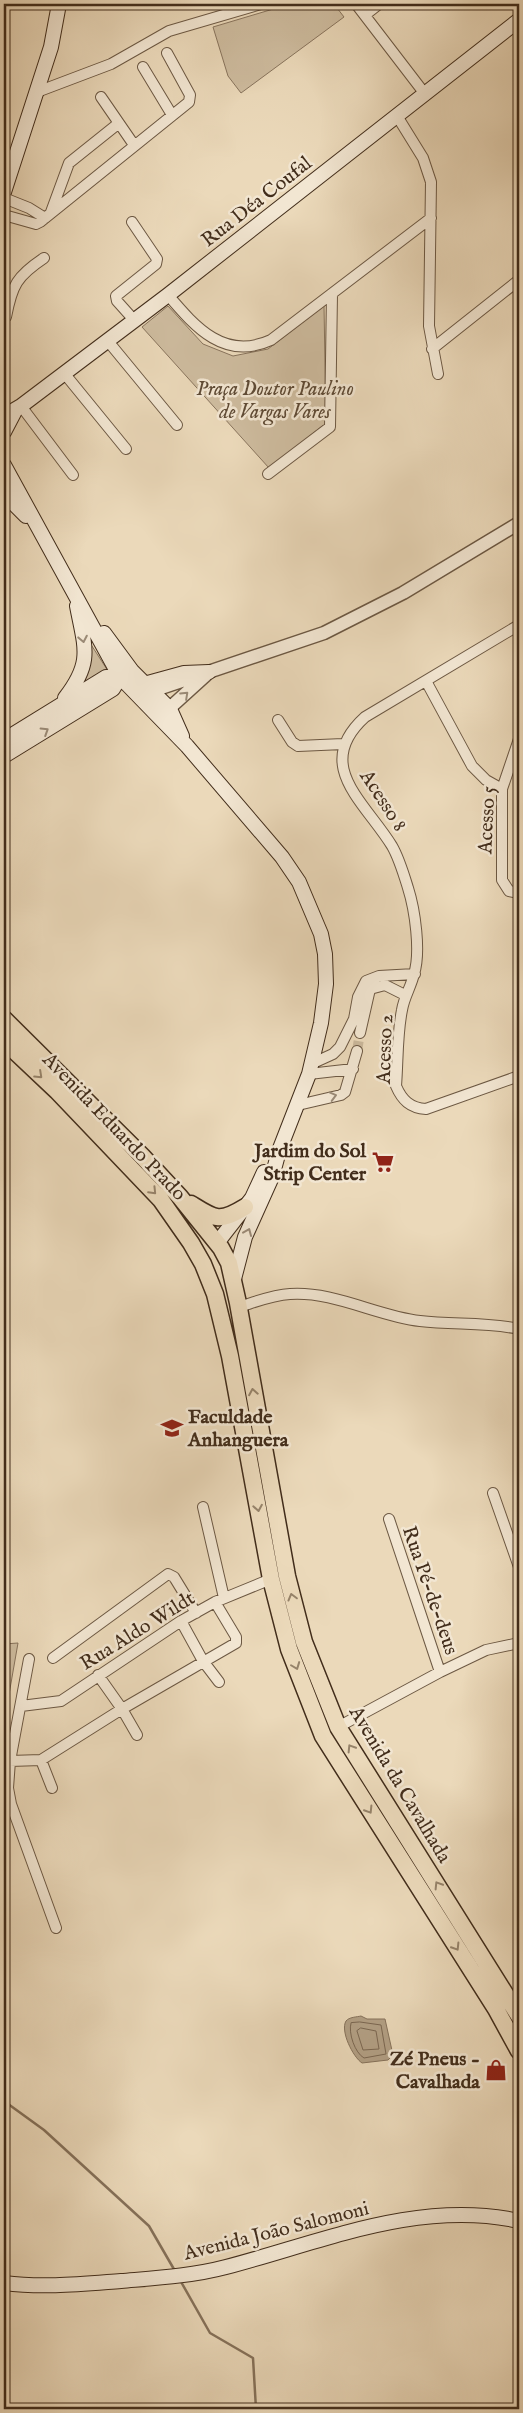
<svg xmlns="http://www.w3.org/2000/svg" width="523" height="2413" font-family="'IM FELL English',serif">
  <rect width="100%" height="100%" fill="#ebd9ba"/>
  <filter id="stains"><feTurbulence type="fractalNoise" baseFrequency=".004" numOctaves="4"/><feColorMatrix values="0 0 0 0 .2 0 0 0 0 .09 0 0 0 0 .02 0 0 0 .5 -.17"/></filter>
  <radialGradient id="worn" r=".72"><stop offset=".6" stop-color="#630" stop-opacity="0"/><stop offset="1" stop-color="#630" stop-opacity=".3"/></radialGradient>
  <path fill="#cebc9f" stroke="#88745d" d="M290,4H334L344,17L241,93L228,76L213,27Z
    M168,306L203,344L233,356L268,349L324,306L326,423L269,468L142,327Z
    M90,643L108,671L82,687C89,672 91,660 90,643Z
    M18,1643L4,1723V1644Z"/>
  <path fill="#b29f84" stroke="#85715a" d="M361,2016L367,2019H385L393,2055L388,2060L362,2063C353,2057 340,2031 346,2021C349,2017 357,2017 361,2016Z"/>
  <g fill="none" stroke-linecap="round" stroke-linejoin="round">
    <path stroke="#7a6650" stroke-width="1" d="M360,2022L381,2025L386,2054L364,2058C355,2053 348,2033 351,2023Z
      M361,2028L376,2031L379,2049L363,2050L357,2031Z"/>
    <path stroke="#85715a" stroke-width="2.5" d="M4,1103L6,1100
      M4,2101L44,2130L149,2226L175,2271
      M180,2280L210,2333L253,2358L256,2409"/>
    <path stroke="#c9b79a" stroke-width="10" stroke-dasharray="10 5" stroke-linecap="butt" d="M357,1051L360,1033"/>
    <g stroke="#6c5843" stroke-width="12">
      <path id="minor" d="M356,4L425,94
        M365,15L379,4
        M4,59V69
        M143,67L172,115
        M37,92L111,64L169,31L261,4
        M101,97L134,145
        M397,116L423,158L431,182L429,326L438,374
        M4,198L29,208L45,218
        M51,212L69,163L119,123
        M4,215L36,224L40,222L189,102L190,95L167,53
        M132,222L157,259L156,264L116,296L117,301L134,320
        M168,295C196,328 225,361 271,340L431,218
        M6,317C12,285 17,276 44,258
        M107,340L177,425
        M432,349L519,280
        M64,373L126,449
        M21,406L73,475
        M268,474L330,427L332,294
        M519,625L365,717C312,765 365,802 392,846C399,858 404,875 408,888C415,910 421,952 414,974C411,987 404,997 402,1010C397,1034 398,1061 396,1086C402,1100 410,1108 426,1109L519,1076
        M426,681L472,766L486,780L502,789
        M278,720L292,742L298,746L343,744
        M519,739L502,789V880L509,891L519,893
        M360,1033L370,989L385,985L405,995
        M311,1064L333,1054L340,1047L354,1019L358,997L366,981L379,976L415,974
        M309,1074L353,1069
        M298,1105L341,1095L345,1092L357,1051
        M239,1307C255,1302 272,1295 290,1294C334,1291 377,1316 420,1321C453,1325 487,1322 519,1329
        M493,1493L519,1567
        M203,1507L224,1598
        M389,1519L440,1672
        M181,1621L203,1661L219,1682
        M53,1658L168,1574L174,1577L196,1613
        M29,1659L10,1761L8,1788L11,1804L56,1928
        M98,1675L122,1709L137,1735
        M21,1706L61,1701L181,1621L215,1602L271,1579
        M338,1727L440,1672L486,1650L519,1643
        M41,1760L52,1788
        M10,1761L41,1760L122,1709L236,1643V1637L215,1602"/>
    </g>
    <g stroke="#6c5843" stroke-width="15">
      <path id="tertiary" d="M148,700L153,692L161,688L324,633L403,593L519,523
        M163,714L206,675"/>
    </g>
    <g stroke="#422d1b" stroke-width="16">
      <path id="secondary" d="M4,192L51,47L59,4
        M4,416L21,406L168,295L519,20
        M4,432L15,411
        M4,465L120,677L187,746L282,857L299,882L321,934L325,954L326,984L321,1023L309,1074L279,1151L272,1177L245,1237L234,1279
        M4,494L26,516
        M104,633L132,671L170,709L182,736
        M144,684L184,673L209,672
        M65,698C93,662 85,648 77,606
        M4,740L106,677H126
        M4,756L113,689L120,677
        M217,1243L252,1198L264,1172
        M4,2283C43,2288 81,2284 121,2281C156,2278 192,2276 226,2267C322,2242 419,2199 519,2221"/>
    </g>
    <g stroke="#422d1b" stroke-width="19">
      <path id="primary" d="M4,1019L142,1156L180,1197L221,1248L229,1263L238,1303L287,1576L304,1642L338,1727L519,2016
        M4,1041L57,1091L161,1200L191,1243L203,1264L215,1294L230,1356L271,1579L289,1649L323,1736L496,2009L519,2051
        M191,1204C215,1219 219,1223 245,1207"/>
    </g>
    <use href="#minor" stroke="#f2e6d2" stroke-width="10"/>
    <use href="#tertiary" stroke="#f2e6d2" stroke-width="12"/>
    <use href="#secondary" stroke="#f2e6d2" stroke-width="14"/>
    <use href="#primary" stroke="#ebd9ba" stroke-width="16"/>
  </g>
  <defs><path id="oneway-chevron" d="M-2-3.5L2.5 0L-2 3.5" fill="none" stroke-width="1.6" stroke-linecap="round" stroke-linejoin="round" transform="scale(1.25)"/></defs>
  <g stroke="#9a8a76">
    <use href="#oneway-chevron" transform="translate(83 639) rotate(79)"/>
    <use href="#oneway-chevron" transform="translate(185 695) rotate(-43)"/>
    <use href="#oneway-chevron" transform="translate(45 731) rotate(-32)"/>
    <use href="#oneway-chevron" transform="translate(333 1096) rotate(-15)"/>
    <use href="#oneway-chevron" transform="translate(248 1232) rotate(-67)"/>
  </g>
  <g stroke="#96836a">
    <use href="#oneway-chevron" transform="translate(39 1075) rotate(43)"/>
    <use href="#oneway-chevron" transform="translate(153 1191) rotate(46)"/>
    <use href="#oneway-chevron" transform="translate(253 1392) rotate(-100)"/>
    <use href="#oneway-chevron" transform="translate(258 1508) rotate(80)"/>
    <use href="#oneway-chevron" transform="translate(292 1597) rotate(-105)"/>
    <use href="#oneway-chevron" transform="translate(296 1666) rotate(69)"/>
    <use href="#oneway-chevron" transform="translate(351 1748) rotate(-122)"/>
    <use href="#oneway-chevron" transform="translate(369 1810) rotate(58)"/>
    <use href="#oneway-chevron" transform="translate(438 1885) rotate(-122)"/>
    <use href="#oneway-chevron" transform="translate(456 1947) rotate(58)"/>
  </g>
  <defs>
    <g id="supermarket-bare" transform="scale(1.725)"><path d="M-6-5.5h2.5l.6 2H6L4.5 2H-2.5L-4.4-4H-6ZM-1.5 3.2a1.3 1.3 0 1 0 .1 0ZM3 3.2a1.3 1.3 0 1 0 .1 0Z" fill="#8f2418" stroke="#f2e6d2" stroke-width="2.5" paint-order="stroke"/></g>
    <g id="university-bare" transform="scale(1.725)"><path d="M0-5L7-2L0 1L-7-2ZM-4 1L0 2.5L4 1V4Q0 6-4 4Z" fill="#8f2418" stroke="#f2e6d2" stroke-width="2.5" paint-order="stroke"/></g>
    <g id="shop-bare" transform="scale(1.725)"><path d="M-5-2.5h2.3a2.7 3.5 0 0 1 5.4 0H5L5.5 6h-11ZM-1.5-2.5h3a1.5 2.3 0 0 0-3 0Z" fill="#8f2418" stroke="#f2e6d2" stroke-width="2.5" paint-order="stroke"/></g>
  </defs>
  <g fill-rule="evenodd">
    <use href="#supermarket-bare" x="383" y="1162"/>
    <use href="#university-bare" x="172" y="1428"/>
    <use href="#shop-bare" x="496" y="2070"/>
  </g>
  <g text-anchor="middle" stroke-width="5" stroke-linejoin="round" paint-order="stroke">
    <g font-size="20" fill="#422d1b" stroke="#f2e6d2">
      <text transform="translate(256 201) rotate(-38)" y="7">Rua Déa Coufal</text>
      <text transform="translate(384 800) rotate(57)" y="7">Acesso 8</text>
      <text transform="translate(486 820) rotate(-87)" y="7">Acesso 5</text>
      <text transform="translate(384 1049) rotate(-88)" y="7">Acesso 2</text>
      <text transform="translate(115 1126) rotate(46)" y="7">Avenida Eduardo Prado</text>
      <text transform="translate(431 1590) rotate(71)" y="7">Rua Pé-de-deus</text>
      <text transform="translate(137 1630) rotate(-32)" y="7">Rua Aldo Wildt</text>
      <text transform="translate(401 1784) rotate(59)" y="7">Avenida da Cavalhada</text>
      <text transform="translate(276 2230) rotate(-14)" y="7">Avenida João Salomoni</text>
    </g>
    <g font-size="20" font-style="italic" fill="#5e4a35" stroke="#f2e6d2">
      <text x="275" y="395">Praça Doutor Paulino<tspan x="275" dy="23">de Vargas Vares</tspan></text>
    </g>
    <g font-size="20" font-weight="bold" fill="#422d1b" stroke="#f2e6d2" text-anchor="end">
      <text x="366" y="1157">Jardim do Sol<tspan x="366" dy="23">Strip Center</tspan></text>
      <text x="188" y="1423" text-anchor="start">Faculdade<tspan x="188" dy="23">Anhanguera</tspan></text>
      <text x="480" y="2065">Zé Pneus -<tspan x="480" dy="23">Cavalhada</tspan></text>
    </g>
  </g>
  <rect width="523" height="2413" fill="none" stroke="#ebd9ba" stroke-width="20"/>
  <rect x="5" y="5" width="513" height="2403" fill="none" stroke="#422d1b" stroke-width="2.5"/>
  <rect x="10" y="10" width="503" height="2393" fill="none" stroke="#422d1b"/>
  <rect width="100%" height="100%" filter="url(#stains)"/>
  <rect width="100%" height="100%" fill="url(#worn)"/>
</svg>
